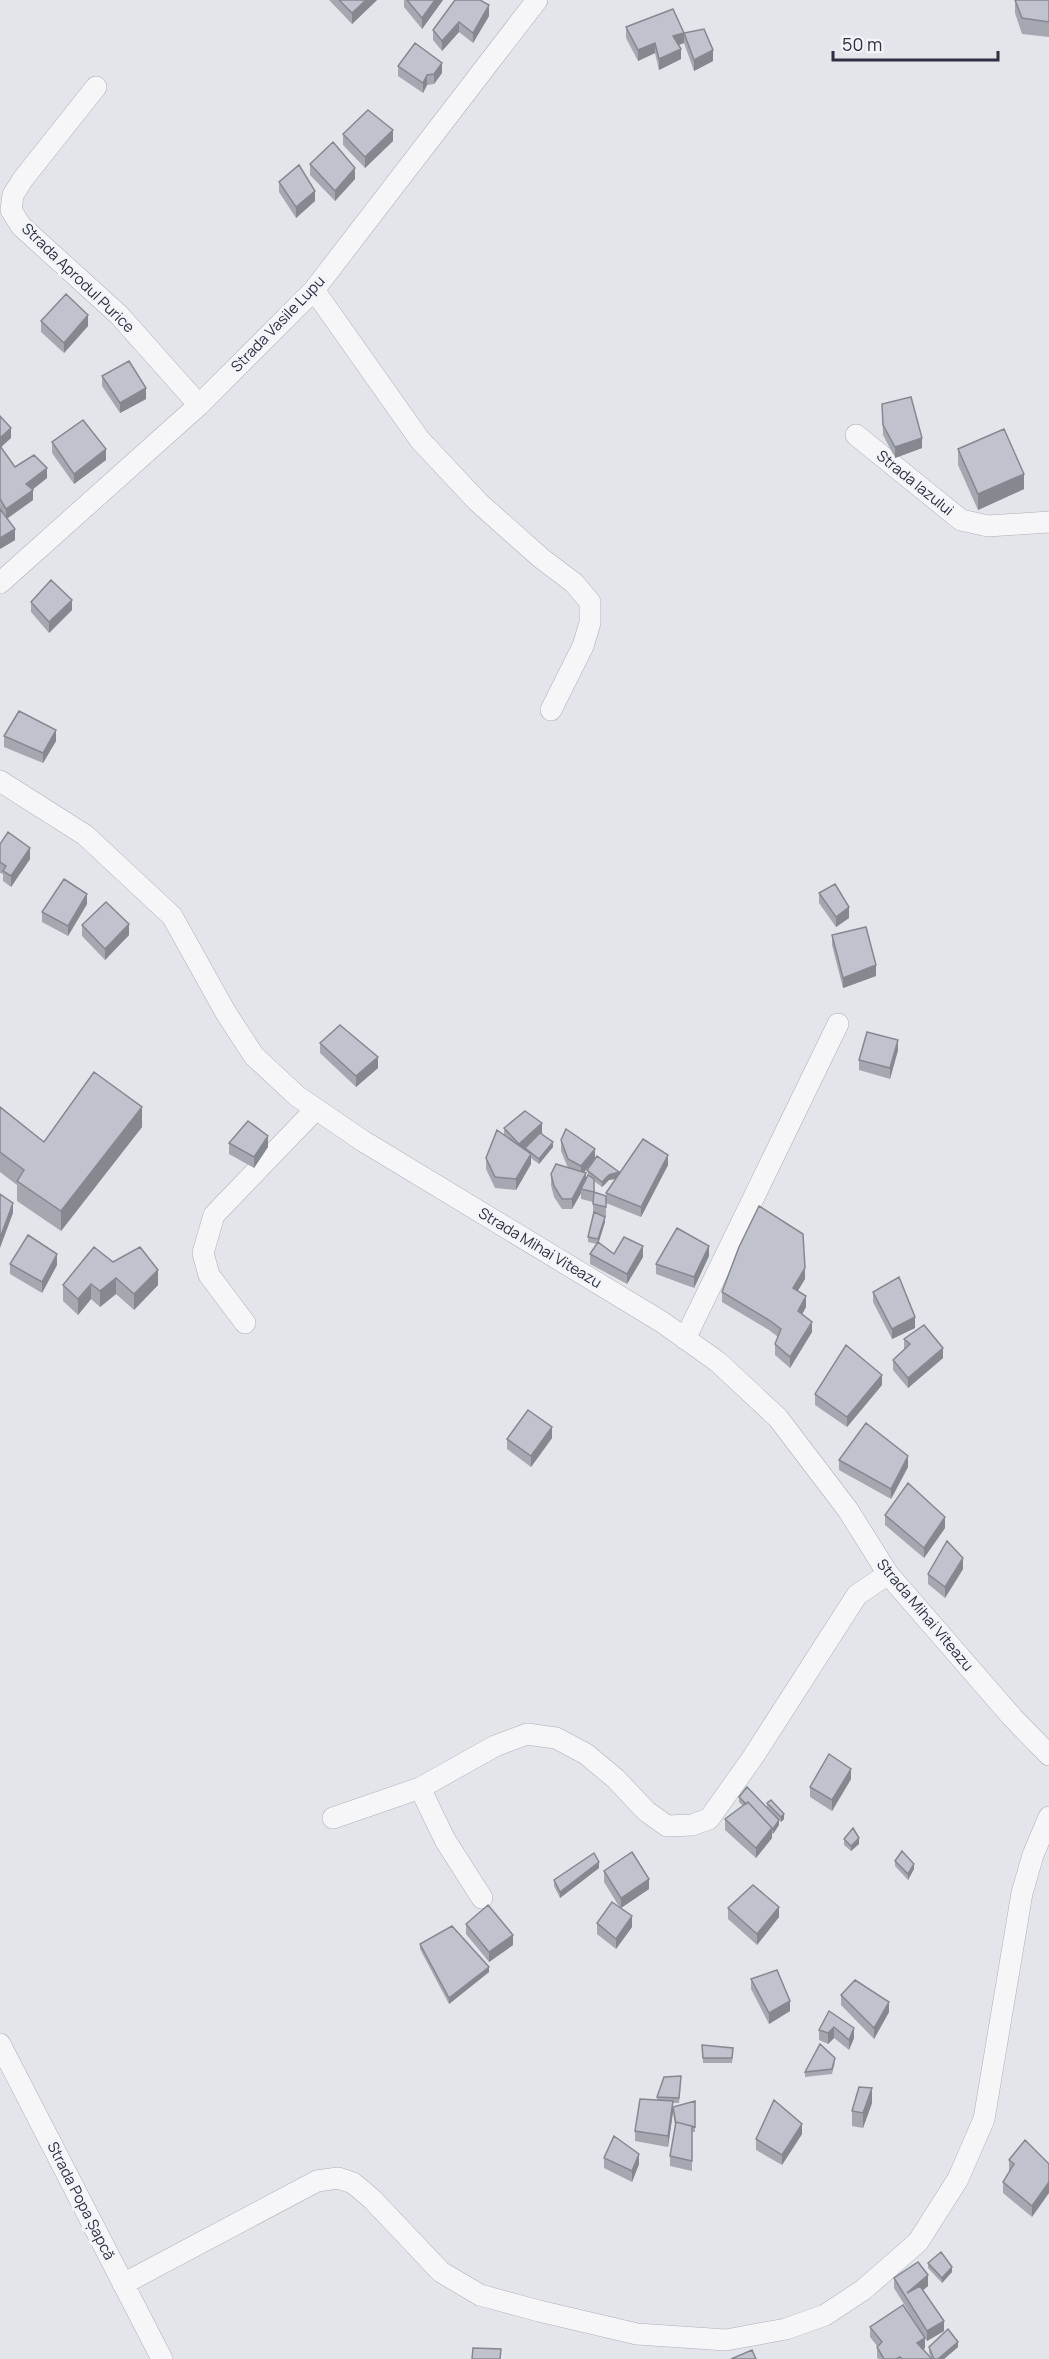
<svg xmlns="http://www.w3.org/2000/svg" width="1049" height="2359" font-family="Manrope,sans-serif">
  <rect width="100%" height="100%" fill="#e3e5eb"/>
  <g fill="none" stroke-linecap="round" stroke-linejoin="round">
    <g stroke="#acafb8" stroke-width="22">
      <path id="minor" d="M96,87L23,179L13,195L11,210L21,226L119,315L199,405
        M314,290L420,440L478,502L541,558L574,583L590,602V623L583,646L551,710
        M856,435L961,520L988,526L1049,522
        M0,583L199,405L314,290L537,0
        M0,781L85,835L172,916L226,1013L254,1056L297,1096L363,1141L662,1322L718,1362L778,1418L848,1510L888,1574L1013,1718L1049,1755
        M245,1323L209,1275L203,1253L214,1215L316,1109
        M685,1339L838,1024
        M420,1788L445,1840L482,1898
        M333,1818L420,1788L495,1746L527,1734L556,1738L586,1754L616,1779L646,1811L667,1826L692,1825L709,1819L753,1757L857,1595L888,1574
        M0,2044L162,2359
        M123,2284L317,2181L338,2178L353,2183L372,2199L441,2272L480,2295L539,2311L637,2334L726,2340L786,2329L825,2315L863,2290L918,2242L958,2179L984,2119L1022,1893L1033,1855L1049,1817"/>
    </g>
    <use href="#minor" stroke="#f6f6f9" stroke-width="21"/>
  </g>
  <path fill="#a5a8b0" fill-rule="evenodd" d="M329,0H377L352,24Z
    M404,0H443L422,29L404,7Z
    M1015,0H1049V37L1022,34L1015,13Z
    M489,5V16L473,43L459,32L442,51L433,40V30Z
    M626,27L684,33L713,61L694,71L684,43L679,45L681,59L659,70L655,53L638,61L626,38Z
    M398,66L442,73L434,84L427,85L423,93L398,76Z
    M343,134L393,141L365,168L343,145Z
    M310,164L355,179L335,201L310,175Z
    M279,182L315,201L296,218L279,192Z
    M41,321L88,326L64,353L41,332Z
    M102,376L146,399L120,413L102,386Z
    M882,404L922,448L895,458L883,435Z
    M0,416L11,438L1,447L15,467L47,478L32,489L33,500L7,519L15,540L0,549Z
    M52,442L106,460L74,484L52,453Z
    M958,449L1024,489L978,510L958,465Z
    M31,602L72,610L49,633L31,612Z
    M4,736L56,741L43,763L4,747Z
    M0,844L30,859L11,887L3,881V874L0,873Z
    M819,893L849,918L836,927L819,903Z
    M87,904L68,936L42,922V912Z
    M82,925L129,935L105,960L82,936Z
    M832,935L876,976L843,988L832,945Z
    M320,1043L378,1068L356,1087L320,1053Z
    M898,1050L890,1079L859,1070V1060Z
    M0,1107L44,1142L142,1127L61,1231L17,1201V1185L0,1172Z
    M504,1128L542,1133L553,1147L539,1164L531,1158V1164L516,1190L495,1188L486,1169V1158L504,1135Z
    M561,1140L619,1172L668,1165L641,1217L606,1203V1218L605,1217V1222L599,1242L614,1254L643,1257L627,1284L590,1264V1254L597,1244L588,1242V1237L593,1214V1202L581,1199V1193L572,1209H562L554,1197L551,1185V1174L568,1168L561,1151ZM592,1162L587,1170L588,1175L586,1179L584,1173ZM616,1179L606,1193V1196L594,1192V1181L602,1187L609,1180Z
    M229,1143L268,1147L254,1168L229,1154Z
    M709,1256L694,1288L656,1274V1264Z
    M113,1262L158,1285L134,1310L116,1294L100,1307L91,1299L78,1315L63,1301V1285Z
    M10,1264L57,1265L42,1293L10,1274Z
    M805,1279L797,1291L806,1307L802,1314L812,1332L790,1368L775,1355V1344L778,1337L769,1330L722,1302V1292Z
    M873,1292L915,1328L892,1339L873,1302Z
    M904,1339L943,1358L908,1388L893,1370V1360L904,1350Z
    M882,1385L847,1427L815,1405V1394Z
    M552,1438L531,1467L507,1449V1439Z
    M839,1460L908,1467L891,1499L839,1470Z
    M885,1515L945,1528L924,1558L885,1525Z
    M963,1569L945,1598L928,1584V1574Z
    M851,1779L832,1811L810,1797V1787Z
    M739,1797L767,1807V1803L784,1819L781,1822L779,1820V1825L773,1834L772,1833V1838L756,1858L725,1830V1819L743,1806L739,1802Z
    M844,1839L859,1844L851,1851L844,1845Z
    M895,1861L914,1869L908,1880L895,1866Z
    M599,1868L560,1898L554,1886V1880Z
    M604,1871L649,1889L621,1908L632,1927L616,1949L597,1934V1923L620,1908L604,1882Z
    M728,1908L779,1917L757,1945L728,1919Z
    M466,1924L513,1945L489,1962L466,1934Z
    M420,1944L489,1972L449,2004L420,1949Z
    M751,1979L790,2011L769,2024L751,1989Z
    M841,1995L889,2012L874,2039L841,2005Z
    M829,2011L854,2038L849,2050L834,2038L828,2044L819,2040V2030Z
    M702,2045L733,2053L732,2063H703Z
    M835,2063L832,2074L805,2077V2072Z
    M681,2082L679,2103H673V2107L695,2101V2132H692V2171L670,2166V2156L675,2126L673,2112L668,2147L635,2141V2131L657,2100V2097Z
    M872,2103L863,2128L852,2126V2111Z
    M802,2134L782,2165L756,2150V2139Z
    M604,2158L639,2164L632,2182L604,2168Z
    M1009,2160L1049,2164L1032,2217L1003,2193V2182L1010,2171H1009Z
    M928,2263L952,2272L942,2283L928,2268Z
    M894,2278L928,2286L923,2290L944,2331L927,2341L925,2338V2348L923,2349L932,2359H878L877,2357V2346L870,2337V2327L920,2330L894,2288Z
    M929,2347H958L944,2359H932L929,2353Z"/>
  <path fill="#868890" d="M366,0H377L352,24V13Z
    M435,0H443L422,29V18Z
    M489,5V16L473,43V33Z
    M459,22V32L442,51V41Z
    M684,33V43L673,47V36Z
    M655,43V53L638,61V50Z
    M681,49V59L659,70V59Z
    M713,50V61L694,71V60Z
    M442,63V73L434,84V74Z
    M427,75V85L423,93V83Z
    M393,130V141L365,168V157Z
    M355,168V179L335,201V191Z
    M315,191V201L296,218V207Z
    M88,315V326L64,353V343Z
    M146,388V399L120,413V403Z
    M11,428V438L0,448V438Z
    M922,438V448L895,458V447Z
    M106,449V460L74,484V474Z
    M47,468V478L26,495V484Z
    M1024,474V489L978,510V494Z
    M33,490V500L6,519V509Z
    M15,529V540L0,549V538Z
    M72,600V610L49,633V622Z
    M56,730V741L43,763V753Z
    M30,848V859L11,887V876Z
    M87,894V904L68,936V926Z
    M849,907V918L836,927V917Z
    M129,924V935L105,960V949Z
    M876,965V976L843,988V978Z
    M898,1040V1050L890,1079V1068Z
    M378,1057V1068L356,1087V1076Z
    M142,1107V1127L61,1231V1211Z
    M542,1123V1133L519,1154V1144Z
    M268,1136V1147L254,1168V1157Z
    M553,1142V1147L539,1164V1159Z
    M595,1149V1159L581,1176V1166Z
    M531,1154V1164L516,1190V1179Z
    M668,1155V1165L641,1217V1207Z
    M619,1172V1178L609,1180L602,1187V1182L609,1175Z
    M586,1173V1184L581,1189V1193L572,1209V1199Z
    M13,1203V1213L0,1248V1238Z
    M605,1217V1222L598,1244V1239Z
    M643,1246V1257L627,1284V1274Z
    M709,1246V1256L694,1288V1277Z
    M57,1254V1265L42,1293V1282Z
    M805,1268V1279L793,1299V1288Z
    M158,1270V1285L134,1310V1294Z
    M116,1278V1294L100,1307V1291Z
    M91,1284V1299L78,1315V1299Z
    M806,1296V1307L798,1322V1311Z
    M915,1317V1328L892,1339V1329Z
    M812,1322V1332L790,1368V1357Z
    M943,1348V1358L908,1388V1378Z
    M882,1375V1385L847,1427V1417Z
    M552,1427V1438L531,1467V1456Z
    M908,1456V1467L891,1499V1489Z
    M945,1517V1528L924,1558V1548Z
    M963,1558V1569L945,1598V1587Z
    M851,1769V1779L832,1811V1800Z
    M784,1814V1819L781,1822V1817Z
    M779,1820V1825L773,1834V1829Z
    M772,1828V1838L756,1858V1848Z
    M859,1838V1844L851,1851V1846Z
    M599,1862V1868L560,1898V1892Z
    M914,1864V1869L908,1880V1874Z
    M649,1879V1889L621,1908V1898Z
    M779,1907V1917L757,1945V1934Z
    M632,1916V1927L616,1949V1939Z
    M513,1935V1945L489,1962V1952Z
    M489,1967V1972L449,2004V1998Z
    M790,2001V2011L769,2024V2013Z
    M889,2002V2012L874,2039V2028Z
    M834,2027V2038L828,2044V2033Z
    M854,2028V2038L849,2050V2040Z
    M872,2088V2103L863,2128V2113Z
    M673,2101V2112L668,2147V2136Z
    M802,2124V2134L782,2165V2155Z
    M639,2154V2164L632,2182V2171Z
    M1049,2182V2193L1032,2217V2206Z
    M952,2267V2272L942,2283V2278Z
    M928,2275V2286L909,2302L907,2293Z
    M944,2321V2331L927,2341V2331Z
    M925,2338V2348L917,2354V2343Z
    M958,2342V2347L944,2359H938Z"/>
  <path fill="#c0c3cd" stroke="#868890" stroke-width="1.5" d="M339,0H366L352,13Z
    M407,0H435L422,18Z
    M455,0H480L489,5L473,33L459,22L442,41L433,30Z
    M1015,0H1049V22L1022,18Z
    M673,9L684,33L673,36L681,49L659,59L655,43L638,50L626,27Z
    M704,29L713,50L694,60L684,33Z
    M415,43L442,63L434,74L427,75L423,83L398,66Z
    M368,110L393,130L365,157L343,134Z
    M333,142L355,168L335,191L310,164Z
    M299,165L315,191L296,207L279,182Z
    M66,294L88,315L64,343L41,321Z
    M129,361L146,388L120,403L102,376Z
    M911,397L922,438L895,447L883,425L882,404Z
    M0,416L11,428L0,438Z
    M83,420L106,449L74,474L52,442Z
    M1004,429L1024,474L978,494L958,449Z
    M0,446L15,467L34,455L47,468L26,484L33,490L6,509L0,499Z
    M0,509L15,529L0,538Z
    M51,580L72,600L49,622L31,602Z
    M19,711L56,730L43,753L4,736Z
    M8,832L30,848L11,876L3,871L6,866L0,862V844Z
    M64,879L87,894L68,926L42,912Z
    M835,884L849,907L836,917L819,893Z
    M106,902L129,924L105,949L82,925Z
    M866,927L876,965L843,978L832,935Z
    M340,1025L378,1057L356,1076L320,1043Z
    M867,1032L898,1040L890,1068L859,1060Z
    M94,1072L142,1107L61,1211L17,1181L24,1170L0,1152V1107L44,1142Z
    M525,1111L542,1123L519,1144L504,1128Z
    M248,1121L268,1136L254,1157L229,1143Z
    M566,1129L595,1149L581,1166L568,1159L561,1140Z
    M497,1130L531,1154L516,1179L495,1177L486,1158Z
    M540,1133L553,1142L539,1159L525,1148Z
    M643,1139L668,1155L641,1207L606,1193Z
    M597,1156L619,1172L609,1175L602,1182L587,1170Z
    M556,1164L586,1173L572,1199H562L554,1186L551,1174Z
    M588,1175L594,1179V1192L581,1189Z
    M594,1192L606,1196V1207L593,1204Z
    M0,1194L13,1203L0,1238Z
    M759,1206L803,1234L805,1268L793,1288L806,1296L798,1311L812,1322L790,1357L775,1344L781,1329L769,1320L722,1292L739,1247Z
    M594,1212L605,1217L598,1239L588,1237Z
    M677,1228L709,1246L694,1277L656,1264Z
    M28,1235L57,1254L42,1282L10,1264Z
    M624,1237L643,1246L627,1274L590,1254L598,1242L614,1254Z
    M94,1247L113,1262L140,1247L158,1270L134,1294L116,1278L100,1291L91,1284L78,1299L63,1285Z
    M899,1277L915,1317L892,1329L873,1292Z
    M924,1325L943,1348L908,1378L893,1360L910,1344L904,1339Z
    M846,1345L882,1375L847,1417L815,1394Z
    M528,1410L552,1427L531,1456L507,1439Z
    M866,1423L908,1456L891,1489L839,1460Z
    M908,1483L945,1517L924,1548L885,1515Z
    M947,1541L963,1558L945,1587L928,1574Z
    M829,1754L851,1769L832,1800L810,1787Z
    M747,1787L779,1820L773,1829L748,1802L746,1804L739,1797Z
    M771,1800L784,1814L781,1817L767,1803Z
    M748,1802L772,1828L756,1848L725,1819Z
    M853,1828L859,1838L851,1846L844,1839Z
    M902,1851L914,1864L908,1874L895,1861Z
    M632,1852L649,1879L621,1898L604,1871Z
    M594,1853L599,1862L560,1892L554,1880Z
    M753,1885L779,1907L757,1934L728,1908Z
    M612,1902L632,1916L616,1939L597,1923Z
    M488,1905L513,1935L489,1952L466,1924Z
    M452,1926L489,1967L449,1998L420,1944Z
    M777,1970L790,2001L769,2013L751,1979Z
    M855,1980L889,2002L874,2028L841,1995Z
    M829,2011L854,2028L849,2040L834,2027L828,2033L819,2030Z
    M820,2044L835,2058L832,2069L805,2072Z
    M702,2045L733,2048L732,2058H703Z
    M681,2076L679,2098L657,2097L664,2077Z
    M859,2087L872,2088L863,2113L852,2111Z
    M640,2099L673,2101L668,2136L635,2131Z
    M774,2100L802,2124L782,2155L756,2139Z
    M695,2101V2127L676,2122V2124L673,2107Z
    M676,2122L692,2126V2161L670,2156Z
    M614,2136L639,2154L632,2171L604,2158Z
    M1025,2140L1049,2164V2182L1032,2206L1003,2182L1014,2164L1009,2160Z
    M941,2252L952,2267L942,2278L928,2263Z
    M918,2262L928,2275L907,2293L920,2286L944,2321L927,2331L894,2278Z
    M903,2305L925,2338L917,2343L932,2359H902L900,2357L896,2359H884L877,2347L882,2342L870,2327Z
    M948,2329L958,2342L938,2359H934L929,2347Z
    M473,2348L501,2349L500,2359H472Z
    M752,2350L756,2359H731Z"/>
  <g text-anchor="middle" stroke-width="6" stroke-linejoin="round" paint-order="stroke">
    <g font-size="15" fill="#2c3042" stroke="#f3f4f8">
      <text transform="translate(78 278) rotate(44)" y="5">Strada Aprodul Purice</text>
      <text transform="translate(278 324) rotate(-46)" y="5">Strada Vasile Lupu</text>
      <text transform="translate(915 483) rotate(39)" y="5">Strada Iazului</text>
      <text transform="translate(540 1248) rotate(31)" y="5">Strada Mihai Viteazu</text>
      <text transform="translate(925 1615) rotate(50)" y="5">Strada Mihai Viteazu</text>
      <text transform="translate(81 2201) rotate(63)" y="5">Strada Popa Șapcă</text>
    </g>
  </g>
  <path d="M833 51v9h165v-9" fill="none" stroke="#2c3042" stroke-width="3"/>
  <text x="842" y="51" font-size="18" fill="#2c3042" stroke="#f3f4f8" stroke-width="4.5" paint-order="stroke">50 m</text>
</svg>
